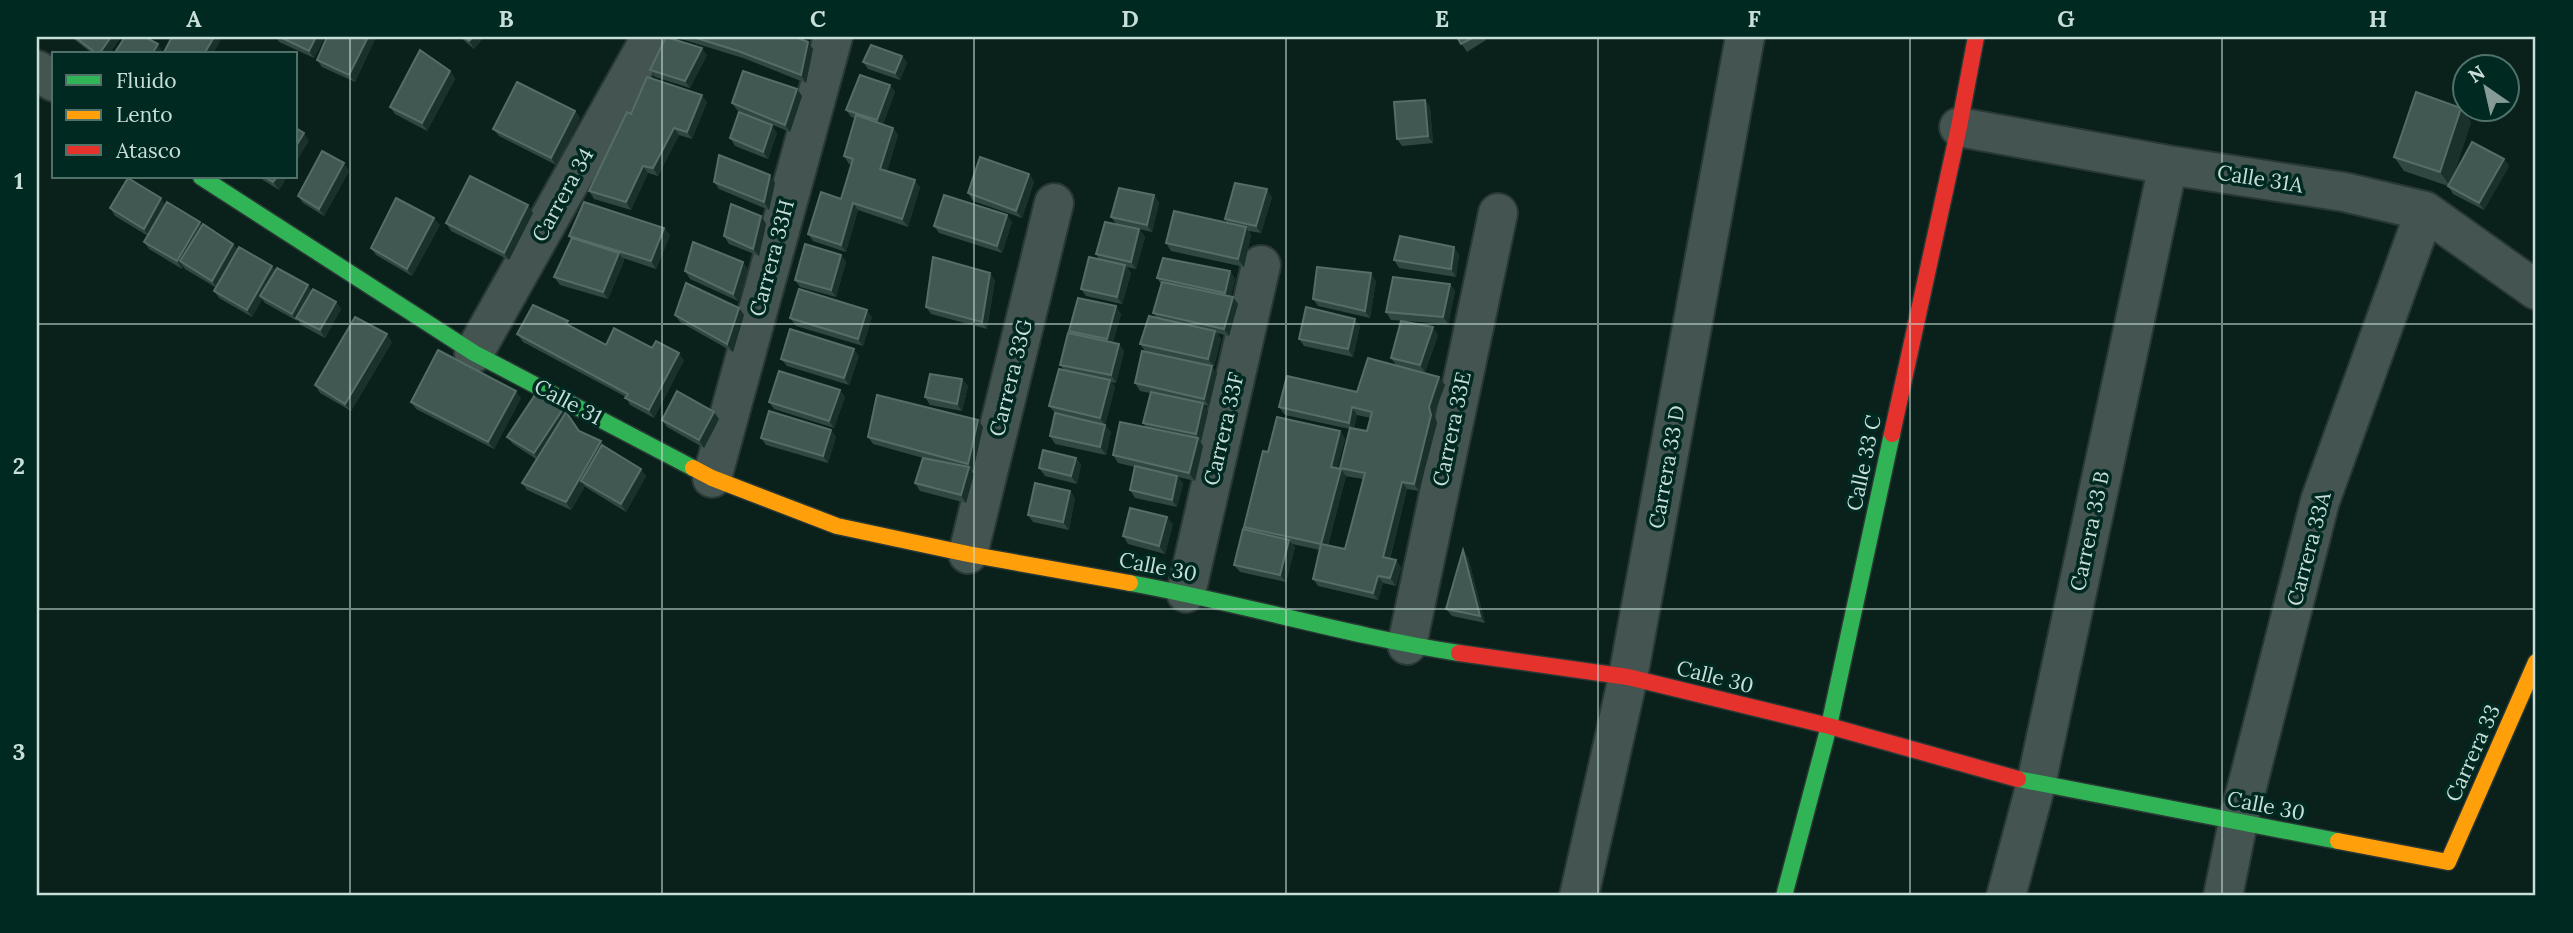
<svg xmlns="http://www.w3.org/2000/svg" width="2573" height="933" font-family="Lora,serif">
  <rect width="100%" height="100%" fill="#09201b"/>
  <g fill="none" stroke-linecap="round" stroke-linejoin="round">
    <g stroke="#2a3835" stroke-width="42">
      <path id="street" d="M37,70L54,82
        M1959,127L2168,165L2344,192L2425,211L2536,290
        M474,353L651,37
        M712,478L833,37
        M968,554L1054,203
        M1186,593L1261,265
        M1407,645L1498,213
        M1579,896L1628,677L1745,37
        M2006,896L2036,784L2168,165
        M2223,896L2238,822L2320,501L2425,211"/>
    </g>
    <g stroke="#2a3835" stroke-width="19">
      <path id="fast" d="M201,177L474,353L693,468
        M1130,583C1241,603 1348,636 1459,653
        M2018,779L2338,841
        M1784,896L1829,726L1892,434"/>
    </g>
    <g stroke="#2a3835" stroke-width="19">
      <path id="slow" d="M693,468L712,478L837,526L968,554L1130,583
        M2338,841L2448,862L2536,662"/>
    </g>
    <g stroke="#2a3835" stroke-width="19">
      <path id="jam" d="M1892,434L1959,127L1976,37
        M1459,653L1628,677L1829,726L2018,779"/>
    </g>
    <use href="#street" stroke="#445450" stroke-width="38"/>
    <use href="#fast" stroke="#30b455" stroke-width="16"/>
    <use href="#slow" stroke="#ff9f0a" stroke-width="16"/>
    <use href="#jam" stroke="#e5322d" stroke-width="16"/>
  </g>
  <path fill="#2f4641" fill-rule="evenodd" d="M71,37H121L109,54H93Z
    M276,37H325L314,58L279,42Z
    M327,37H376L355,82L322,67L317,60Z
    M460,37H484L474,49Z
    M680,37H795L808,42L813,49L806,83L743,58L681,39Z
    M1457,37H1484L1486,40L1467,52Z
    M707,55L690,88L655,77L650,70Z
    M902,56L907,63L900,80L868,69L863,62Z
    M450,71L455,79L427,131L395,114L390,107Z
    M890,85L895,92L883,124L893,128L898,135L887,171L920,187L908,227L858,210L846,252L813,241L808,234L841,199L852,165L849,164L844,156L855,118L851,117L846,110Z
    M797,89L802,96L790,132L737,110L732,103Z
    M1425,100L1430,107L1433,143L1402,146L1397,139Z
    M707,102L692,139L679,135L658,176L648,173L631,210L594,199L589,191L631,114Z
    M2461,108L2471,122L2453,177L2504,159L2509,166L2484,210L2453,194L2448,186L2404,171L2394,157Z
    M575,111L580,118L556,165L499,136L493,129Z
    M777,133L768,159L735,146L730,138Z
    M349,171L324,216L303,203L298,196Z
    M1029,174L1034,182L1022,218L973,201L968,193Z
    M261,177H287L279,190L263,180Z
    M714,182L775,183L769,210L719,189Z
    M1154,195L1159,203L1152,232L1139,229L1145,237L1136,269L1127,267L1131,273L1122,304L1086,296L1081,289L1100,260L1096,254L1116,224L1111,217Z
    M1272,197L1261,233L1249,231L1251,235L1244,267L1171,251L1166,243L1227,223L1225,219Z
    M166,205L200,222L202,225L233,244L237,249L272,266L275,270L312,291L336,302L341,309L325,338L301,325L298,320L297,321L265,303L262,299L252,317L219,298L214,291L215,287L185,269L183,266L182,269L149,249L144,242L148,236L115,216L110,208Z
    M528,205L533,213L509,260L451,231L446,223Z
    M761,216L766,224L759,256L729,244L724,236Z
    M1012,222L1002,253L939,233L934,226Z
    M440,225L412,276L376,255L371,248Z
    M664,228L670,235L656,269L623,258L624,261L608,299L560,285L554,277L571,239L569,236Z
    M1459,254L1456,277L1399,268L1394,260Z
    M841,255L846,262L836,297L800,287L795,280Z
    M748,269L738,301L690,279L685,271Z
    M1230,271L1235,279L1231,296L1233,297L1238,304L1229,336L1217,333L1221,339L1214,366L1167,356L1217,373L1209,406L1204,405L1208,411L1201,441H1200L1203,446L1195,481L1178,477L1183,484L1177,507L1135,498L1130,490L1135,467L1118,463L1113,455L1146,427L1143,423L1150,393L1140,391L1135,383L1145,351L1140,344L1157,318L1153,313L1161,284L1157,278Z
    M995,280L987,329L931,314L926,307Z
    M1376,281L1370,318L1318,306L1313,299Z
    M1450,284L1455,291L1448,324L1391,320L1386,312Z
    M739,308L744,315L733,352L680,322L675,315Z
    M1121,314L1113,342L1119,344L1124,351L1116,383L1111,382L1115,387L1105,425L1111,432L1106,455L1055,444L1050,436L1055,413L1049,406L1064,370L1060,365L1070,333L1069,331Z
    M872,317L863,346L796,326L790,318Z
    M1360,326L1353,357L1304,346L1299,339Z
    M573,328L606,345L652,348L684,360L654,418L630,405L626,397L523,342L517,334Z
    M1438,335L1425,372L1397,366L1439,377L1445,385L1434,414L1437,423L1419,491L1407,489L1390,559L1396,560L1401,568L1396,586L1383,583L1378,600L1318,586L1313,579L1320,550L1292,544L1295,547L1286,582L1240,572L1234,565L1247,530L1244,527L1268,452L1340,431L1345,439L1337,468L1346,476L1328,545L1345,549L1363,479L1345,476L1340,468L1350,429L1285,415L1279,407L1357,392L1396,365L1391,358ZM1357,415L1371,418L1367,431L1354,429Z
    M392,342L351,411L320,393L315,385Z
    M859,356L849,385L787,366L781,359Z
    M962,379L968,386L962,411L930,405L925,397Z
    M840,390L845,397L834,428L774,409L769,402Z
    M521,398L494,449L416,409L411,402Z
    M565,413L579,431L606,448L646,476L626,512L587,488L585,486L571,510L527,490L522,483L536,459L513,444L507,437Z
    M719,419L704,448L667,427L662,420Z
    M983,427L973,471H972L974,474L966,503L920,491L915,483L923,458L873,444L868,437Z
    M831,430L836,437L828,463L766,445L761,438Z
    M1076,458L1081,465L1077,484L1045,476L1039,468Z
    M1070,491L1075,498L1069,530L1033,522L1028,515Z
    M1173,524L1165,554L1128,544L1123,536Z
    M1468,557L1485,623L1452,616L1446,609Z"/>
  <path fill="#19302b" d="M111,37H121L109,54H99Z
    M214,37H221L222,38L213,54H204Z
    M316,37H325L314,58L309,51Z
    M368,37H376L355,82L349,75Z
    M473,37H484L474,49L469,41Z
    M808,42L813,49L806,83L801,75Z
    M158,44L163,52L162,54H152Z
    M702,48L707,55L690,88L685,81Z
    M902,56L907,63L900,80L895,73Z
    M450,71L455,79L427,131L422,123Z
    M890,85L895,92L882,128L877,120Z
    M797,89L802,96L790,132L785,125Z
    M702,95L707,102L692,139L687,132Z
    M1425,100L1430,107L1433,143L1428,136Z
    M2461,108L2471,122L2450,186L2440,172Z
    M575,111L580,118L556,165L551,158Z
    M772,125L777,133L768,159L763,152Z
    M674,128L679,135L658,176L653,168Z
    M893,128L898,135L886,176L880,169Z
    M304,133L309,141L296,162V146Z
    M2504,159L2509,166L2484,210L2479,203Z
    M344,163L349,171L324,216L319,209Z
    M643,166L648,173L631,210L626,202Z
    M1029,174L1034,182L1022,218L1016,211Z
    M770,175L775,183L769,210L764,202Z
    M277,177H287L279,190L273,182Z
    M915,180L920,187L908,227L902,219Z
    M1267,189L1272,197L1261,233L1256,226Z
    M1154,195L1159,203L1152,232L1147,225Z
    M161,198L166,206L149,237L144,229Z
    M853,203L858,210L846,252L841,245Z
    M528,205L533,213L509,260L504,253Z
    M1007,215L1012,222L1002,253L997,246Z
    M761,216L766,224L759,256L753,249Z
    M434,218L440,225L412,276L407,269Z
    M200,222L205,230L180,261L183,266L182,269L177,261Z
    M1246,227L1251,235L1244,267L1238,259Z
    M664,228L670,235L656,269L651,261Z
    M1139,229L1145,237L1136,269L1131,262Z
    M233,244L239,251L217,288L212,281Z
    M1454,247L1459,254L1456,277L1451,269Z
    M619,253L624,261L608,299L603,292Z
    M841,255L846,262L836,297L831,290Z
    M743,262L748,269L738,301L733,294Z
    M1125,265L1131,273L1122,304L1117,297Z
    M272,266L278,273L260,296L262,299L252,317L247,310Z
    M1230,271L1235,279L1230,300L1225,293Z
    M990,273L995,280L987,329L982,322Z
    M1371,273L1376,281L1370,318L1365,311Z
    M1450,284L1455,291L1448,324L1443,317Z
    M308,285L313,293L296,318L298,320L297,321L292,314Z
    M1233,297L1238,304L1229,336L1224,329Z
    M336,302L341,309L325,338L320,330Z
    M1116,306L1121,314L1112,347L1107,339Z
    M739,308L744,315L733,352L727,344Z
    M867,310L872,317L863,346L858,339Z
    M1355,319L1360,326L1353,357L1348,349Z
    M1433,327L1438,335L1425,372L1420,365Z
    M1215,331L1221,339L1214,366L1208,359Z
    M387,334L392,342L351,411L345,404Z
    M1119,344L1124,351L1116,383L1111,375Z
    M854,349L859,356L849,385L844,378Z
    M679,353L684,360L654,418L649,410Z
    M1212,366L1217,373L1209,406L1204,399Z
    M1439,377L1445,385L1434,414L1437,423L1419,491L1414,484L1429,407Z
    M962,379L968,386L962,411L957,404Z
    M1110,380L1115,387L1105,425L1100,418Z
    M840,390L845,397L834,428L829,421Z
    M516,391L521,398L494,449L488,442Z
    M1203,403L1208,411L1201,441L1196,434Z
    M1352,407L1357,415L1354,430L1349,423Z
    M563,409L568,416L539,461L534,453Z
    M714,412L719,419L704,448L699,440Z
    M978,420L983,427L973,471L968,464Z
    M1105,425L1111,432L1106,455L1100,447Z
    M831,430L836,437L828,463L823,456Z
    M1340,431L1345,439L1336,474L1331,467Z
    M1198,438L1203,446L1195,481L1189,473Z
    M601,441L606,448L581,481L585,486L571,510L566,502Z
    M1076,458L1081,465L1077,484L1071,476Z
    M969,467L974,474L966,503L961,495Z
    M641,469L646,476L626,512L621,504Z
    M1341,469L1346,476L1326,551L1321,544Z
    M1177,476L1183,484L1177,507L1172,500Z
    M1402,482L1407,489L1388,565L1383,557Z
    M1070,491L1075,498L1069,530L1063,522Z
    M1167,517L1173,524L1165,554L1159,546Z
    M1289,540L1295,547L1286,582L1280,575Z
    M1463,550L1468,557L1485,623L1480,616Z
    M1396,560L1401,568L1396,586L1390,578Z
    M1378,576L1383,583L1378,600L1373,593Z"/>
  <path fill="#405752" stroke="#556c67" stroke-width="2" d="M75,37H111L99,54H97Z
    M125,37H145L158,44L152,54H114Z
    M172,37H214L204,54H163Z
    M280,37H316L309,51Z
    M327,37H368L349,75L317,60Z
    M464,37H473L469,41Z
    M666,37L702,48L685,81L650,70Z
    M693,37H795L808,42L801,75L738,51Z
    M1457,37H1474L1461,44Z
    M871,45L902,56L895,73L863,62Z
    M420,50L450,71L422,123L390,107Z
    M743,71L797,89L785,125L732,103Z
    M860,75L890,85L877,120L846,110Z
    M647,77L702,95L687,132L674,128L653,168L643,166L626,202L589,191L627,112L631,114Z
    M517,82L575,111L551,158L493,129Z
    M2416,92L2461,108L2440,172L2394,157Z
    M1425,100L1428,136L1397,139L1394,102Z
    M739,112L772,125L763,152L730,138Z
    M856,115L893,128L880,169L915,180L902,219L853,203L841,245L808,234L821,192L841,199L853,159L844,156Z
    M296,128L304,133L296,146Z
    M2472,142L2504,159L2479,203L2448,186Z
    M322,151L344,163L319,209L298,196Z
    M719,155L770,175L764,202L714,182Z
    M980,157L1029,174L1016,211L968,193Z
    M470,176L528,205L504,253L446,223Z
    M265,177H277L273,182Z
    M128,178L161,198L144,229L110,208Z
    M1235,183L1267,189L1256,226L1225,219Z
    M1119,188L1154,195L1147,225L1111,217Z
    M944,195L1007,215L997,246L934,226Z
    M396,198L434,218L407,269L371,248Z
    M167,202L200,222L177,261L144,242Z
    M584,202L664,228L651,261L569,236Z
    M731,204L761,216L753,249L724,236Z
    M1174,211L1246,227L1238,259L1166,243Z
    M1105,222L1139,229L1131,262L1096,254Z
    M203,224L233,244L212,281L180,261Z
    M1400,236L1454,247L1451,269L1394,260Z
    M572,238L619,253L603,292L554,277Z
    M693,242L743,262L733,294L685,271Z
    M805,244L841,255L831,290L795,280Z
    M239,247L272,266L247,310L214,291Z
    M933,257L990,273L982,322L926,307Z
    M1089,257L1125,265L1117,297L1081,289Z
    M1163,258L1230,271L1225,293L1157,278Z
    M1317,267L1371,273L1365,311L1313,299Z
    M277,268L308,285L292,314L260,296Z
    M1393,277L1450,284L1443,317L1386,312Z
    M1162,282L1233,297L1224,329L1153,313Z
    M686,283L739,308L727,344L675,315Z
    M313,289L336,302L320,330L296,318Z
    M799,289L867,310L858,339L790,318Z
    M1078,298L1116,306L1107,339L1069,331Z
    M533,305L568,321L566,324L606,345L614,328L652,348L656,341L679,353L649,410L625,398L628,394L517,334Z
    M1306,307L1355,319L1348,349L1299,339Z
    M1149,316L1215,331L1208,359L1140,344Z
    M355,317L387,334L345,404L315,385Z
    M1401,321L1433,327L1420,365L1391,358Z
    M790,329L854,349L844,378L781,359Z
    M1068,333L1119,344L1111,375L1060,365Z
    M438,350L516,391L488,442L411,402Z
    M1142,351L1212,366L1204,399L1135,383Z
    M1368,358L1439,377L1429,407L1431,415L1414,484L1402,482L1383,557L1396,560L1390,578L1378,576L1373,593L1313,579L1321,544L1345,549L1365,473L1340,468L1350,428L1367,431L1372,412L1352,407L1349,423L1279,407L1287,376L1357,392Z
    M1059,369L1110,380L1100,418L1049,406Z
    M779,371L840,390L829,421L769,402Z
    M930,374L962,379L957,404L925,397Z
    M677,391L714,412L699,440L662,420Z
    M537,392L563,409L534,453L507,437Z
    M1151,392L1203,403L1196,434L1143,423Z
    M877,395L978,420L968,464L868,437Z
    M769,411L831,430L823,456L761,438Z
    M566,412L579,431L601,441L566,502L522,483Z
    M1055,413L1105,425L1100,447L1050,436Z
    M1277,417L1340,431L1331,467L1341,469L1321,544L1244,527L1263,451L1268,452Z
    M1120,422L1198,438L1189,473L1113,455Z
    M602,445L641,469L621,504L581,481Z
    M1043,450L1076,458L1071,476L1039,468Z
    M923,458L969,467L961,495L915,483Z
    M1135,466L1177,476L1172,500L1130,490Z
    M1035,483L1070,491L1063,522L1028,515Z
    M1130,508L1167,517L1159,546L1123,536Z
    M1243,529L1289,540L1280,575L1234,565Z
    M1463,550L1480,616L1446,609Z"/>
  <path fill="none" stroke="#c8ded8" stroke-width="2" stroke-opacity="0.55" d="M350,37V896M662,37V896M974,37V896M1286,37V896M1598,37V896M1910,37V896M2222,37V896M37,324H2536M37,609H2536"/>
  <g text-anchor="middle" stroke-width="7" stroke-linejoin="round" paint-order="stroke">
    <g font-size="21" fill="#c8ded8" stroke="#002921">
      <text transform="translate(2260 179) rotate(9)" y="7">Calle 31A</text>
      <text transform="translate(563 195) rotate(-61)" y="7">Carrera 34</text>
      <text transform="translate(772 258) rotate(-75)" y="7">Carrera 33H</text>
      <text transform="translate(1011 378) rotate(-76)" y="7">Carrera 33G</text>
      <text transform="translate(568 402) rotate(28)" y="7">Calle 31</text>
      <text transform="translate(1224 429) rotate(-77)" y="7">Carrera 33F</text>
      <text transform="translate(1452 429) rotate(-78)" y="7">Carrera 33E</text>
      <text transform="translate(1864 463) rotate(-78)" y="7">Calle 33 C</text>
      <text transform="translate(1667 467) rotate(-80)" y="7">Carrera 33 D</text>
      <text transform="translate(2090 531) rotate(-78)" y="7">Carrera 33 B</text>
      <text transform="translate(2309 549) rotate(-75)" y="7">Carrera 33A</text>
      <text transform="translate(1158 567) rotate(11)" y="7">Calle 30</text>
      <text transform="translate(1715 677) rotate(14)" y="7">Calle 30</text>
      <text transform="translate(2473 753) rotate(-66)" y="7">Carrera 33</text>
      <text transform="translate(2266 806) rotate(11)" y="7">Calle 30</text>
    </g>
  </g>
  <rect width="2573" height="933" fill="none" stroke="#002921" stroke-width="77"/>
  <rect x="52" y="52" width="245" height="126" fill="#002921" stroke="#50716a" stroke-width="2"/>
  <rect x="66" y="75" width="35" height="10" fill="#30b455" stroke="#50716a" stroke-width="2"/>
  <text x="116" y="88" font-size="21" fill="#c8ded8">Fluido</text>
  <rect x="66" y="110" width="35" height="10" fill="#ff9f0a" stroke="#50716a" stroke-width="2"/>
  <text x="116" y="122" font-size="21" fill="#c8ded8">Lento</text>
  <rect x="66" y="145" width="35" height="10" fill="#e5322d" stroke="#50716a" stroke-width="2"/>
  <text x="116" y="158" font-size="21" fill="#c8ded8">Atasco</text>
  <g transform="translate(2486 88) rotate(326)"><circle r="33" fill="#002921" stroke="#50716a" stroke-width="2"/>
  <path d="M0-5L12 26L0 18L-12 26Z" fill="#859c96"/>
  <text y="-10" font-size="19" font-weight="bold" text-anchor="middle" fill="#c8ded8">N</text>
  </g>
  <rect x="38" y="38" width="2496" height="856" fill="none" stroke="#c8ded8" stroke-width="2.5"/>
  <g font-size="23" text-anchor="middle" font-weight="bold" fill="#c8ded8">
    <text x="194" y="27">A</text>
    <text x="506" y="27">B</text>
    <text x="818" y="27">C</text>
    <text x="1130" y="27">D</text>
    <text x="1442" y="27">E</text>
    <text x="1754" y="27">F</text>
    <text x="2066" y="27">G</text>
    <text x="2378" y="27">H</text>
    <text x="19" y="189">1</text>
    <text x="19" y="474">2</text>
    <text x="19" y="760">3</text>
  </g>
</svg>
